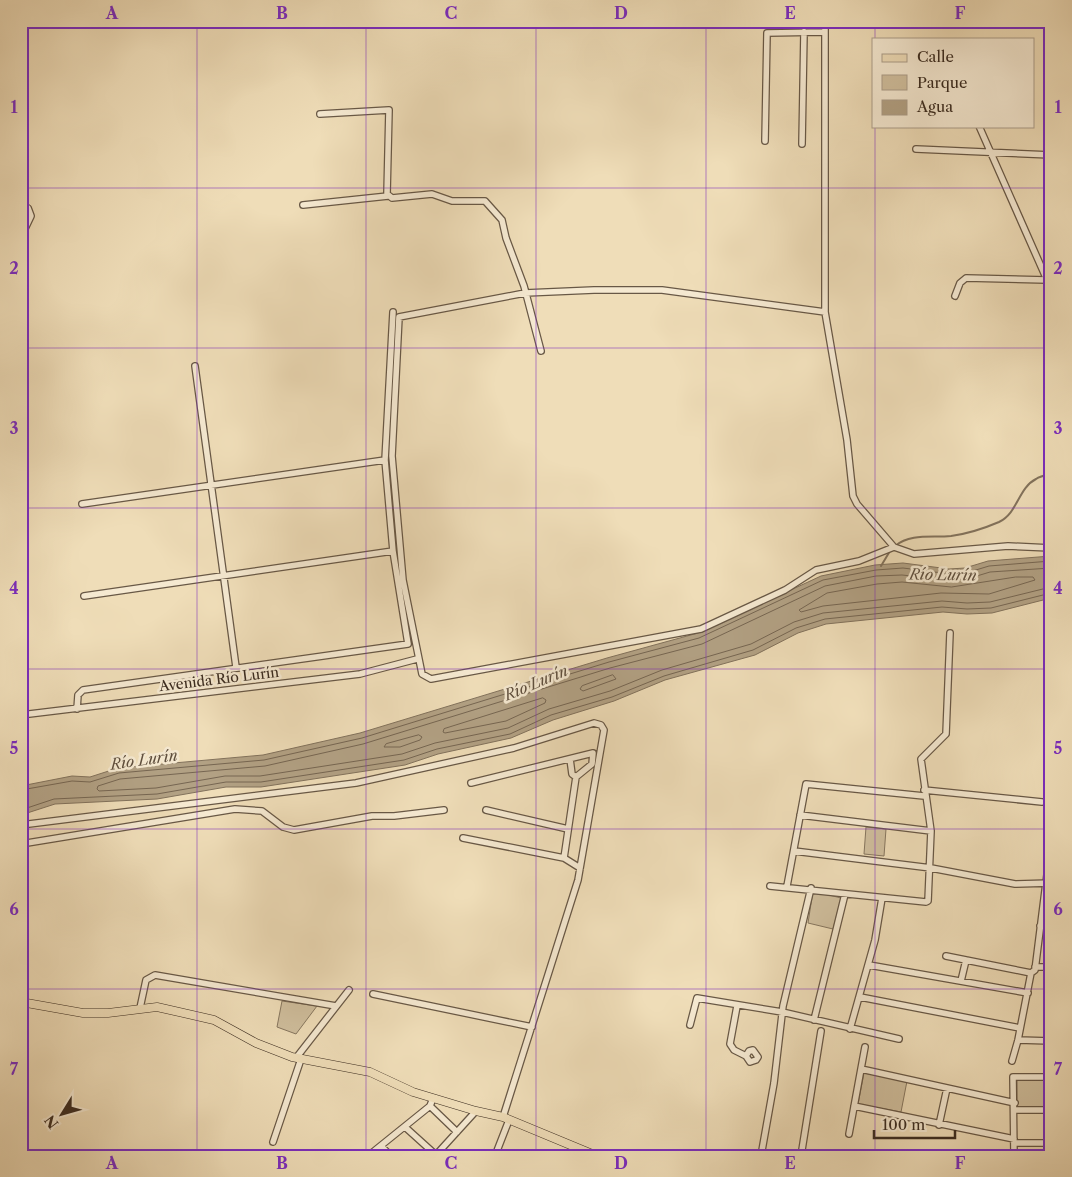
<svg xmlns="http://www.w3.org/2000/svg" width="1072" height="1177" font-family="'Libre Caslon Text',serif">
  <rect width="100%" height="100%" fill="#efddb8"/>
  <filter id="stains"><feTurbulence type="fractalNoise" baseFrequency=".004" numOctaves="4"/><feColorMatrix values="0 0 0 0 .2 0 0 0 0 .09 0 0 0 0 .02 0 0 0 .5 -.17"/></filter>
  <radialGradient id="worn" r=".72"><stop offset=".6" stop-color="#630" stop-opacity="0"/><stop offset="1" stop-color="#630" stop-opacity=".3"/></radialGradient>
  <path fill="#d0bf9e" stroke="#86765f" d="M866,827L886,829L884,856L864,854Z
    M813,891L841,898L833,929L808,923Z
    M282,1001L317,1006L296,1034L277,1027Z
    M864,1073L907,1081L901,1112L858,1104Z
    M1017,1078L1051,1079V1107H1017Z"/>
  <path fill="#b2a184" stroke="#82725c" d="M1051,556V598L992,613L967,614L943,612L826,624L798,633L755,655L665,680L614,701L553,720L511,738L438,754L405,765L261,787H226L157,799L55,804L21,815V786L72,776L90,777L118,768L263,755L360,733L607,658L698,633L821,576L875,565L903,563L949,569L965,568L988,561Z"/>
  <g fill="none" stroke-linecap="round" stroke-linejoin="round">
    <path stroke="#766652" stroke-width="1" d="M1051,568L990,572L967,579L950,580L902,575L876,576L825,586L702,644L610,668L363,744L265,766L120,779L98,786L97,789L99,791L156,788L225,776H260L402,754L435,743L508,728L549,709L610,691L662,670L751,644L794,622L823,613L942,601L967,603L990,602L1051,587
      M1016,577H1033L1035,580L989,594L941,593L823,606L801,612L799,610L827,593L877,584L902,582L951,587Z
      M613,675L616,679L583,691L580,689L582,686Z
      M543,698L546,700L545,703L506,721L445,733L443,732L444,729Z
      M419,735L422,737L420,740L400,747H384L386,744Z
      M21,790L72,781L90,782L119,773L264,760L362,738L609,662L699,638L823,580L876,570L903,568L950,574L966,573L989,566L1051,561
      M21,810L54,799L157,794L226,782H261L404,760L437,749L510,734L551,715L612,697L664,676L753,650L796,628L825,619L942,607L967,609L991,608L1051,593"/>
    <path stroke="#82725c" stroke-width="2" d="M895,546C911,533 932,538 951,536C966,534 985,528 999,522C1018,513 1018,488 1036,479C1040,476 1046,475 1051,474
      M881,566L890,551"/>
    <g stroke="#685846" stroke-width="8">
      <path id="minor" d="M825,21V312L847,440L853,496L857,504L894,547
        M320,114L389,110L387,194L392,198L432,194L452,201H485L502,220L506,238L524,286L541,351
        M979,126L1051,289
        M765,141L767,33L824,32
        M802,144L804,32
        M916,149L1051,155
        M303,205L388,196
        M21,206L28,208L31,216L21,237
        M955,296L960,283L966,278L1047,280
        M825,312L662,290H594L525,293L399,317L392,456L403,580L422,674L431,679L701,629L785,590L816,570L859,561L894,547L914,554L1008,546L1051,548
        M195,366L236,667
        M82,504L385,460
        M84,596L393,551
        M77,709L78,695L83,690L408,644L393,551L385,460L393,312
        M21,715L360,674L417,659
        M570,759L572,774L576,777
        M924,790L1042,802
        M486,810L568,829
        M800,815L931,831
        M21,825L356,783L514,748L594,723L601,725L604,730L578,880L503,1117
        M463,838L564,858L576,777L592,764L593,753L471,783
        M21,844L235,809L262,811L283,827L294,830L372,816H394L444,810
        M794,851L931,868L1015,884L1051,883
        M564,858L580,868
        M770,886L926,902L928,901L931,831L921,759L946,734L950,633
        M787,886L806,784L924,796
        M1040,926H1051
        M946,956L1031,973
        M869,965L1028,993
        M1035,967H1051
        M961,981L966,960
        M373,994L532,1027
        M860,997L1020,1028
        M737,1006L730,1044L734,1050L746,1056L750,1062L756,1060L758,1057L753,1050L749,1051L746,1056
        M140,1008L146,980L155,975L336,1006
        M814,1020L845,894
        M690,1025L697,998L782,1012L899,1039
        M850,1029L875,940L882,898
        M1018,1040L1051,1041
        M296,1058L349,990
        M1012,1061L1018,1040L1031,973L1035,970L1051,843
        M861,1069L1015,1103
        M430,1106L457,1132
        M854,1106L1014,1139
        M1015,1110H1051
        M939,1125L947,1088
        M405,1127L436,1155
        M849,1134L865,1047
        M273,1142L301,1059
        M1014,1143H1051
        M1048,1143V1156
        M381,1146L391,1156
        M21,1151L22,1156
        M368,1156L430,1106L433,1098
        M435,1156L476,1111
        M495,1156L509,1120
        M761,1156L774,1083L783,1006L811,888
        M801,1156L821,1031
        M1014,1156L1013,1077H1051"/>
    </g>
    <g stroke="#3b2c20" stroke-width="9">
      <path id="major" d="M21,1002L83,1013H108L157,1007L214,1020L256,1043L292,1057L370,1072L413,1092L476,1111L503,1117L597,1156"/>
    </g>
    <use href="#minor" stroke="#f5e9d1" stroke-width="5.5"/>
    <use href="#major" stroke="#efddb8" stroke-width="8"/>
  </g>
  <path fill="none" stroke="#7b2cbf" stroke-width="1" stroke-opacity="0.55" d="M197,21V1156M366,21V1156M536,21V1156M706,21V1156M875,21V39M875,126V1156M21,188H1051M21,348H1051M21,508H1051M21,669H1051M21,829H1051M21,989H1051"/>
  <g text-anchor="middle" stroke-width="5" stroke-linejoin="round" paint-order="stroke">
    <g font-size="14" fill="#3b2c20" stroke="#f5e9d1">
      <text transform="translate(219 679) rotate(-7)" y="5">Avenida Río Lurín</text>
    </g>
    <g font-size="15" font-style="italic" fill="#5f4f3e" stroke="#f5e9d1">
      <text transform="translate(943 575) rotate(1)" y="5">Río Lurín</text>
      <text transform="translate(536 683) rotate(-23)" y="5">Río Lurín</text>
      <text transform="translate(144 760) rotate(-8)" y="5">Río Lurín</text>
    </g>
  </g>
  <rect width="1072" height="1177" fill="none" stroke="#efddb8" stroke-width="55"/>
  <rect x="872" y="38" width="162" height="90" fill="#f5e9d1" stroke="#ab9d8a"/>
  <rect x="882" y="54" width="25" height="8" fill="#efddb8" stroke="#ab9d8a"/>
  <text x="917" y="62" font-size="15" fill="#3b2c20">Calle</text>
  <rect x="882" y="75" width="25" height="15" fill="#d0bf9e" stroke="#ab9d8a"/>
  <text x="917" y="88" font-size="15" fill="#3b2c20">Parque</text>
  <rect x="882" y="100" width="25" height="15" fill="#b2a184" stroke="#ab9d8a"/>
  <text x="917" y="112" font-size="15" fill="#3b2c20">Agua</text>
  <g transform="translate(62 1114) rotate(233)" stroke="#f5e9d1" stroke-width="4" paint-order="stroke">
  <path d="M0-4L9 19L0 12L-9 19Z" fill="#3b2c20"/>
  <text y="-8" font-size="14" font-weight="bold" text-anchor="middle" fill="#3b2c20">N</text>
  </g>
  <path d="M874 1130v8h81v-8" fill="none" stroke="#3b2c20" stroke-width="2.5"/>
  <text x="882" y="1130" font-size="15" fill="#3b2c20" stroke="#f5e9d1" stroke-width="4" paint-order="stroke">100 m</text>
  <rect x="28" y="28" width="1016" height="1122" fill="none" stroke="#7b2cbf" stroke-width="2"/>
  <g font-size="16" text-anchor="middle" font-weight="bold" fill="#7b2cbf">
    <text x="112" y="19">A</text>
    <text x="282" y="19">B</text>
    <text x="451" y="19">C</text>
    <text x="621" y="19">D</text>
    <text x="790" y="19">E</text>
    <text x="960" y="19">F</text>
    <text x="14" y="113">1</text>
    <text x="1058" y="113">1</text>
    <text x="14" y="274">2</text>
    <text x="1058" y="274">2</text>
    <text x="14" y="434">3</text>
    <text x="1058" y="434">3</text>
    <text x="14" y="594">4</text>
    <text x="1058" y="594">4</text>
    <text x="14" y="754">5</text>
    <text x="1058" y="754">5</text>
    <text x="14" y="915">6</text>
    <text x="1058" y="915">6</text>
    <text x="14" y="1075">7</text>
    <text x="1058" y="1075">7</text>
    <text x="112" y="1169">A</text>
    <text x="282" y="1169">B</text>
    <text x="451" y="1169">C</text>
    <text x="621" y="1169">D</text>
    <text x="790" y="1169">E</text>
    <text x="960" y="1169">F</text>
  </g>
  <rect width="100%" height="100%" filter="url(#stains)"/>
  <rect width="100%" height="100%" fill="url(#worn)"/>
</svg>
